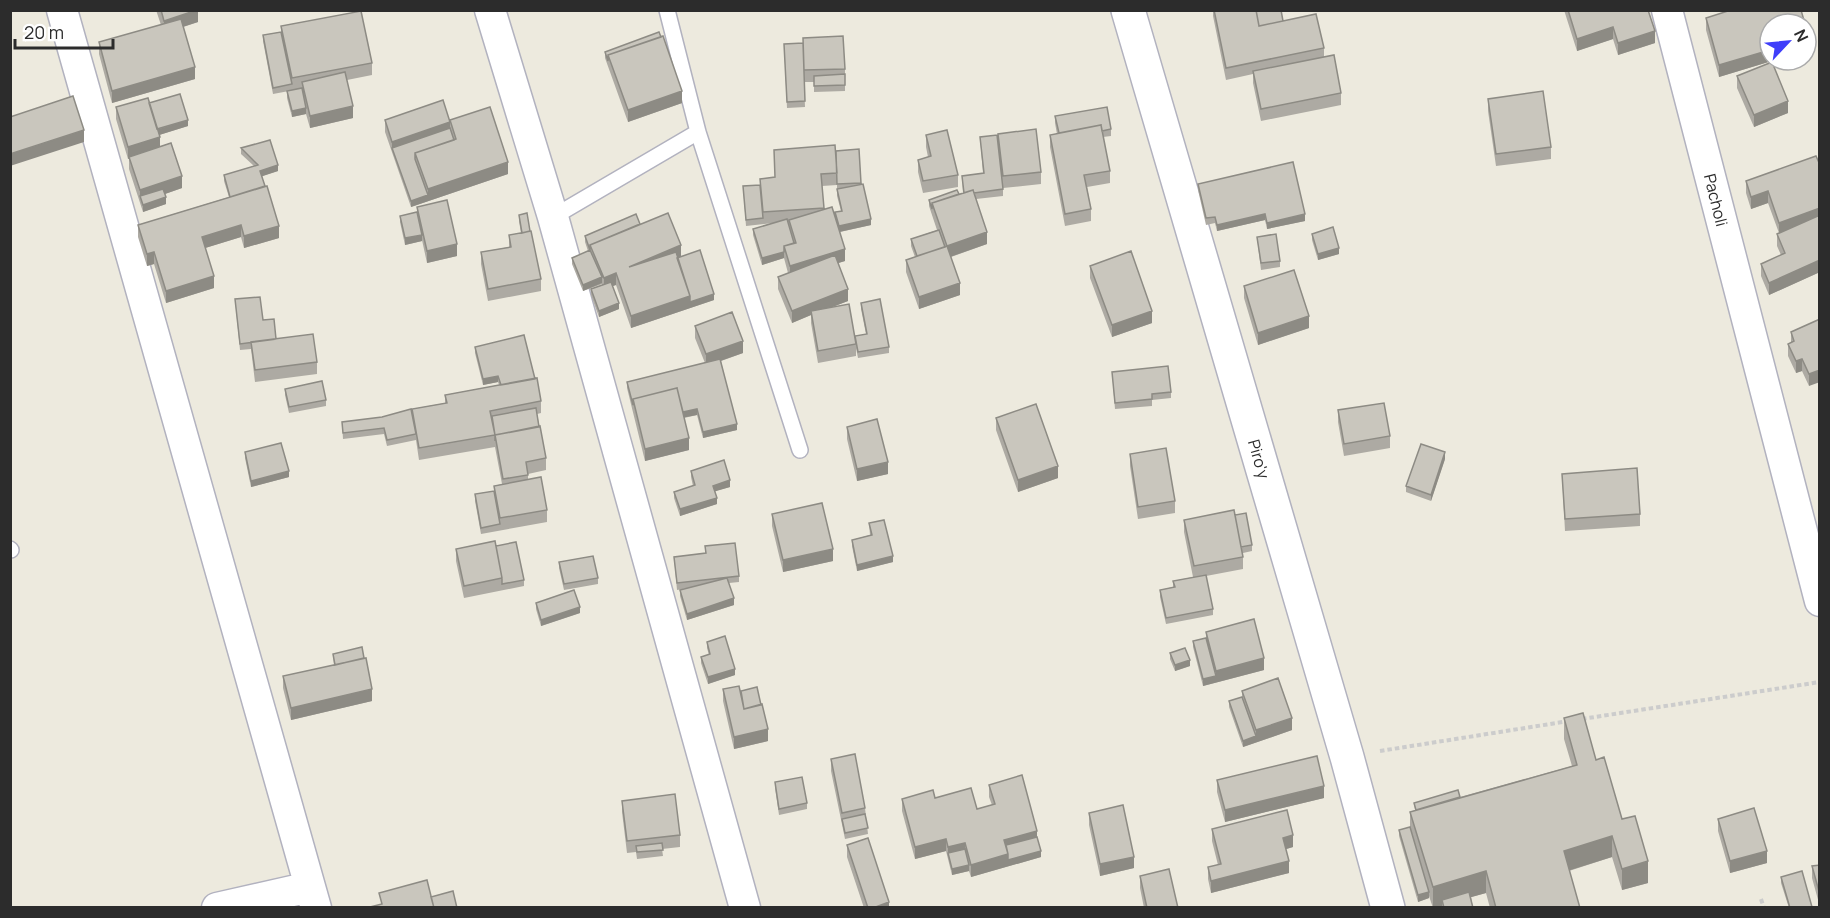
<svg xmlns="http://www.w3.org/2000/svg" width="1830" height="918" font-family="Manrope,sans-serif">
  <rect width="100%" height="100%" fill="#edeade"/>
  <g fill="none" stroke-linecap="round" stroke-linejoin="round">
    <g stroke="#b2b2bf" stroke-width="18">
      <path id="service" d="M667,10L698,132L800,450
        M553,217L698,132
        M10,549L11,550"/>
    </g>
    <g stroke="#b2b2bf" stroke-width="33">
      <path id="minor" d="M62,10L316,908
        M490,10L553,217L745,908
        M1667,10L1820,601
        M217,908L310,887"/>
    </g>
    <g stroke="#b2b2bf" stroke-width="36">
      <path id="secondary" d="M1128,10L1347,757L1388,908"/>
    </g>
    <path stroke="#ccc" stroke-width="4" stroke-dasharray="4.5 3" stroke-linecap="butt" d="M1582,719L1820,682
      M1380,751L1569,721
      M1761,899L1764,908"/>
    <use href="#service" stroke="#fff" stroke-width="15"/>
    <use href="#minor" stroke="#fff" stroke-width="30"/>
    <use href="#secondary" stroke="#fff" stroke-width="33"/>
  </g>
  <path fill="#adaaa3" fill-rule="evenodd" d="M156,10H198V22L183,27L195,79L112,103L99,54V42L161,25Z
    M1213,10H1281L1283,21L1324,48V57L1341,93V105L1261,121L1253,83V74L1226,80L1213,16Z
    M1564,10H1648L1655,43L1618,55L1613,39L1577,51Z
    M1706,18L1770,60H1775L1719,77L1706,30Z
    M281,26L372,63V75L347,80L353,118L310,128L306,114L292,117L287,98V91H289L273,94L263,41V35L281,32Z
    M784,44L845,69V91L814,92V82H804L805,107L787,108Z
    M605,52L682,103L628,122L605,58Z
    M1737,76L1788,113L1754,127L1737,88Z
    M1488,99L1551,147V159L1496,166L1488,111Z
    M149,103L188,126L159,135L160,147L182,188L165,194L166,204L143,212L129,169V158L128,159L116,119V107Z
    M1055,116L1111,129V136L1103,137L1110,171V183L1087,187L1091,209V221L1065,226L1050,147V135L1057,134L1055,123Z
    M385,120L450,121L508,174L411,207L385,132Z
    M926,135L958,175V187L923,193L918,172V160L928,157L926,147Z
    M980,137L1041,172V184L1003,188V196L976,199L987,244L951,257L960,295L919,309L906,272V260L915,257L911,246V239L937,230L929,206V200L963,193L962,176L983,173Z
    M241,148L278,171L262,176L279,238L244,248L241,237L205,248L214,288L166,303L154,264L147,266L138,237V225L229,197L224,181V175L254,166L241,154Z
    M859,149L861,185L871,225L840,232L845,261L838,263L848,301L832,307L855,338L866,334L861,309V303L889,347V353L858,358L856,348V356L818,363L811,323V315L792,323L778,289V277L788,273L784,258L762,265L753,235V229L773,223L746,226L743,186L760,185L775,178L774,150L836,151ZM837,185V196L841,211L835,212V218L824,209L822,186Z
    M1820,165V272L1769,295L1761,276V264L1781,255L1777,246V234L1779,233L1768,203L1751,209L1746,193V181Z
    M1198,184L1305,221L1267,229L1265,220L1217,231L1215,223L1206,225L1198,190Z
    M417,207L457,256L427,263L422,240V241L405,245L400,222V216L417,212Z
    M519,215L530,231L541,279V291L488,301L481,264V252L509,247V235L521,233L519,221Z
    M640,224L681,256L714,300L631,328L616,285L612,286L619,309L599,317L591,295V289L602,285V284L583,291L572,264V258L588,251L585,242V236Z
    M1312,234L1339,254L1318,260L1312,240Z
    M1257,237L1280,261V267L1261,270Z
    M1090,266L1152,323L1112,337L1090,278Z
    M1244,286L1309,328L1258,345L1244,298Z
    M235,299L263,320L276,339L317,362V374L255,382L251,349L240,350Z
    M1820,319L1809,386L1802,371L1796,373L1788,356V344L1791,343V332Z
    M695,326L743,353L721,361L737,430L703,438L697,415L684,418L689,450L645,461L627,388V382L705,363L695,338Z
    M475,347L535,379L541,401V413L537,414L546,458V470L528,474V479L547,510V522L481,534L475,501V494L494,491V486L502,484L495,447L419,460L416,440L387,446L384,434L343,439L342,422L412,416V409L445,403V395L499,385L498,382L483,385L475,353Z
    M1112,372L1171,392V398L1152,400V406L1115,409Z
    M285,389L326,400V406L289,413L285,395Z
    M1338,410L1390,436V448L1344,456L1338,422Z
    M996,418L1058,478L1018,492L996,430Z
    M847,427L888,474L857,481L847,439Z
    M245,452L289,477L251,487L245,458Z
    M1130,454L1175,501V513L1138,519L1130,466Z
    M1445,459L1431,501L1406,492V486Z
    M691,471L730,487L715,491L717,504L680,516L674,498V492L693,486L691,477Z
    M1562,474L1640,514V526L1565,531Z
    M772,514L833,561L783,572L772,526Z
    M1235,515L1252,545V551L1243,553V569L1206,576L1213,609V615L1166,624L1160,597V590L1173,587V581L1193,577L1184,532V520Z
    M869,523L893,562L857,571L852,546V540L870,535Z
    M496,546L524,580V586L464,598L456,561V549Z
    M705,546L739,576V582L729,583L734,605L687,620L680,596V590L688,588L677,590L674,557L705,553Z
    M559,562L598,578V584L564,590L559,568Z
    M536,603L580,613L541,626L536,609Z
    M1206,632L1264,670L1203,686L1193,647V641L1206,638Z
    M707,642L735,675L708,684L701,663V657L709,655L707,648Z
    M1170,653L1190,666L1175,671L1170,659Z
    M333,654L372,701L291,720L283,688V676L334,665Z
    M723,689L741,691L768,741L734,749L723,701Z
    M1242,691L1292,730L1243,747L1229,707V701L1242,697Z
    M1564,718L1596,760L1648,883L1622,890L1612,857L1569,871L1580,908H1490L1486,893L1471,897L1473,908H1442V906L1433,908L1429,896V898L1418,902L1399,836V830L1410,827V812L1415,810L1414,803L1460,797L1572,766L1564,739Z
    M831,759L865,808L868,834L845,839L831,771Z
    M1217,780L1324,798L1225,822L1217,792Z
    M775,782L807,803V809L779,815L775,788Z
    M989,785L1037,837L1041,857L971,877L969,871L952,875L946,851L915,859L902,811V799L935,798L977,809L992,805L989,797Z
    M622,801L680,835V847L662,849L663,856L637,859L636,852L627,853L622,812Z
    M1089,813L1134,868L1100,876L1089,825Z
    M1718,819L1767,863L1730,873L1718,831Z
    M1212,829L1293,847L1286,849L1289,873L1211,893L1208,879V867L1218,865L1212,841Z
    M847,845L889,908H864L847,857Z
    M1820,865V907L1812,878V866Z
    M1140,876L1178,908H1144L1140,888Z
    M1781,877L1812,908H1789L1781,883Z"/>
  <path fill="#8d8b84" d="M198,10V22L164,33V21Z
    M1613,27V39L1577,51V39Z
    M1655,31V43L1618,55V43Z
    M1809,38V50L1806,51V39Z
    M1770,50V60H1775L1719,77V65Z
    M195,67V79L112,103V91Z
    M682,91V103L628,122V110Z
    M1788,101V113L1754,127V115Z
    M353,106V118L310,128V116Z
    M306,108V114L292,117V111Z
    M188,120V126L156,136V130Z
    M450,122V134L392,148V142Z
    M84,130V142L10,166V154Z
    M160,137V149L128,159V147Z
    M508,162V174L411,207V201L428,195V189Z
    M278,165V171L260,177V171Z
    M182,176V188L142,202L140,196V190Z
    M1768,191V203L1751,209V197Z
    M166,197V204L143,212V205Z
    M1820,208V220L1779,235V223Z
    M1265,214V220L1217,231V225Z
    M1305,214V221L1267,229V223Z
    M871,219V225L839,232V226Z
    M241,225V237L202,249V237Z
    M279,226V238L244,248V236Z
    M987,232V244L947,258V246Z
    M422,235V241L405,245V238Z
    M457,244V256L427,263V251Z
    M681,245V257L629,267Z
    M1339,248V254L1318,260V254Z
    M845,249V261L790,278V266Z
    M154,252V264L147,266V254Z
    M784,252V258L762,265V258Z
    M1820,260V272L1769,295V283Z
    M616,273V285L604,289V278Z
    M214,276V288L166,303V291Z
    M602,277V283L583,291V285Z
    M960,283V295L919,309V297Z
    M848,289V301L812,315L811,311V315L792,323V311Z
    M714,294V300L631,328V316L690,296Z
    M619,303V309L599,317V311Z
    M1152,311V323L1112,337V325Z
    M1309,316V328L1258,345V333Z
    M743,341V353L706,366V354Z
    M1802,359V371L1796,373V361Z
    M1820,370V382L1809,386V374Z
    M498,376V382L483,385V379Z
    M697,409V415L681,418V412Z
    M737,424V430L703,438V432Z
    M689,438V450L645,461V449Z
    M1445,452V459L1431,501V495Z
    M888,462V474L857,481V469Z
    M1058,466V478L1018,492V480Z
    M289,471V477L251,487V481Z
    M730,480V487L713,492V486Z
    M717,498V504L680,516V509Z
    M833,549V561L783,572V560Z
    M893,556V562L857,571V565Z
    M734,598V605L687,620V614Z
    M580,607V613L541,626V620Z
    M1264,658V670L1203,686V679L1216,676V671Z
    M1190,660V666L1175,671V665Z
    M735,669V675L708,684V677Z
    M372,689V701L291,720V708Z
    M1292,718V730L1243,747V741L1256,736V730Z
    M768,729V741L734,749V737Z
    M1324,786V798L1225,822V810Z
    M1037,831V843L1004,846V840Z
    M1293,835V847L1283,850V838Z
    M1612,836V857L1564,872V851Z
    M946,839V851L915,859V847Z
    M965,843V855L948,853V847Z
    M1041,851V857L971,877V865L1008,854Z
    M1767,851V863L1730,873V861Z
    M1134,857V868L1100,876V864Z
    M1289,861V873L1211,893V881Z
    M1648,861V883L1622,890V869Z
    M969,865V871L952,875V869Z
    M1486,871V893L1443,905L1442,900V906L1433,908V887Z
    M1429,892V898L1418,902V895Z
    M889,902V908H873Z"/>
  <path fill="#c9c6bd" stroke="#8d8b84" stroke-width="1.5" d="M161,10H197L164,21Z
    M1214,10H1256L1259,26L1316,14L1324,48L1226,68Z
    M1256,10H1281L1283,21L1259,26Z
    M1568,10H1648L1655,31L1618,43L1613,27L1577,39Z
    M1731,10H1801L1805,24H1770V50L1719,65L1706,18Z
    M361,11L372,63L292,78L281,26Z
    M181,19L195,67L112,91L99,42Z
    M1806,27L1809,38L1806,39Z
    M281,32L292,84L273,88L263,35Z
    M659,32L661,37L608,55V61L605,52Z
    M663,36L682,91L628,110L608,55Z
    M843,36L845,69L804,70L803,38Z
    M803,43L805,101L787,102L784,44Z
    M1334,55L1341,93L1261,109L1253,71Z
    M1772,62L1788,101L1754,115L1737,76Z
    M345,72L353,106L310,116L302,82Z
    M845,74V85L814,86V76Z
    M302,88L306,108L292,111L287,91Z
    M1543,91L1551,147L1496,154L1488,99Z
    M180,94L188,120L157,129L149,103Z
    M73,96L84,130L10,154V117Z
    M148,98L160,137L128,147L116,107Z
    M443,100L450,122L392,142L385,120Z
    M490,107L508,162L428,189L415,153L456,139L450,120Z
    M1107,107L1111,129L1102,131L1101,125L1059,133L1055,116Z
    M1101,125L1110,171L1084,175L1091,209L1065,214L1050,135Z
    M450,128L454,140L415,153V159L428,195L411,201L392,148Z
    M1036,129L1041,172L1003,176L998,134Z
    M947,130L958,175L923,181L918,160L931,156L926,135Z
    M997,135L1003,189L974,193L973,190L964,193L962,176L984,173L980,137Z
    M270,140L278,165L260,171L265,186L230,197L224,175L258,165L241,148Z
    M171,143L182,176L140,190L129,157Z
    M835,145L837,173L821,174L824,208L763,212L760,179L775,177L774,150Z
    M859,149L861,183L837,184L836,151Z
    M1816,156L1820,165V208L1779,223L1768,191L1751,197L1746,181Z
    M1293,162L1305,214L1267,223L1265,214L1217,225L1215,217L1206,218L1198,184Z
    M863,184L871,219L839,226L835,212L842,211L837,189Z
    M760,185L763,218L746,220L743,186Z
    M267,186L279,226L244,236L241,225L202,237L214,276L166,291L154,252L147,254L138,225Z
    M163,189L166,197L143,205L140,196Z
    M957,190L959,194L932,203V209L929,200Z
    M973,190L987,232L947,246L960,283L919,297L906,260L947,246L932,203Z
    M447,200L457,244L427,251L417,207Z
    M832,207L845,249L790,266L784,246L796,243L789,220Z
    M417,212L422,235L405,238L400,216Z
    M527,213L530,231L522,233L519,215Z
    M668,213L681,245L629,267L676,252L690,296L631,316L616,273L604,278L590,245Z
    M636,214L640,224L590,245V250L585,236Z
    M1820,215V260L1769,283L1761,264L1785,253L1777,234Z
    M787,219L794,243L784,246V252L762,258L753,229Z
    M1333,227L1339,248L1318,254L1312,234Z
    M939,230L945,247L917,256L911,239Z
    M531,231L541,279L488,289L481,252L511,247L509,235Z
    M1276,234L1280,261L1261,263L1257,237Z
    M590,250L602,277L583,285L572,258Z
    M700,250L714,294L690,302V296L677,258Z
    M1131,251L1152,311L1112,325L1090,266Z
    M835,255L848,289L792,311L778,277Z
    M1294,270L1309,316L1258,333L1244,286Z
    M611,282L619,303L599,311L591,289Z
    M260,297L263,320L274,319L276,339L240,344L235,299Z
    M880,299L889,347L858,352L855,336L867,334L861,303Z
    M849,304L856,344L818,351L811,311Z
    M732,312L743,341L706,354L695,326Z
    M1820,319V370L1809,374L1802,359L1796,361L1788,344L1794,341L1791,332Z
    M313,334L317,362L255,370L251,342Z
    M524,335L535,379L501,385L498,376L483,379L475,347Z
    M720,359L737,424L703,432L697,409L683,412L677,388L633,399V405L627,382Z
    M1168,366L1171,392L1152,394V399L1115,403L1112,372Z
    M537,378L541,401L490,411L495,435L419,448L412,409L447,403L445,395Z
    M322,381L326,400L289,407L285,389Z
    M677,388L689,438L645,449L633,399Z
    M1384,403L1390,436L1344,444L1338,410Z
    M1036,404L1058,466L1018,480L996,418Z
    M536,408L539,427L495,435V441V435L492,416Z
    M411,409L416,434L387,440L384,428L343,433L342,422L382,417Z
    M877,419L888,462L857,469L847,427Z
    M540,426L546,458L526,462L528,475L503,479L495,435Z
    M281,443L289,471L251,481L245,452Z
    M1421,444L1445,452L1431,495L1406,486Z
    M1166,448L1175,501L1138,507L1130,454Z
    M724,460L730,480L713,486L717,498L680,509L674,492L695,485L691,471Z
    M1637,468L1640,514L1565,519L1562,474Z
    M541,477L547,510L500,518L494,486Z
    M494,491L500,524L481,528L475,494Z
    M822,503L833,549L783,560L772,514Z
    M1234,510L1243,557L1194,566L1184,520Z
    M1246,513L1252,545L1241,547L1235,515Z
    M884,520L893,556L857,565L852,540L872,535L869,523Z
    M495,541L502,578L464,586L456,549Z
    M516,542L524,580L502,584V578L496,546Z
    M735,543L739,576L677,583L674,557L706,553L705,546Z
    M593,556L598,578L564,584L559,562Z
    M1206,575L1213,609L1166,618L1160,590L1175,587L1173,581Z
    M727,578L734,598L687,614L680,590Z
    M574,590L580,607L541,620L536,603Z
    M1254,619L1264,658L1216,671L1206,632Z
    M725,636L735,669L708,677L701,657L710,654L707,642Z
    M1206,638L1216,676L1203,679L1193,641Z
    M362,647L364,658L335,665L333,654Z
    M1185,648L1190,660L1175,665L1170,653Z
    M366,658L372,689L291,708L283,676Z
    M1278,678L1292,718L1256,730L1242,691Z
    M739,686L744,709L762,704L768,729L734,737L723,689Z
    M757,687L761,705L744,709L741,691Z
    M1242,697L1256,736L1243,741L1229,701Z
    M1583,713L1596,760L1604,757L1622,819L1635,816L1648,861L1622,869L1612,836L1564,851L1580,908H1496L1486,871L1433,887L1410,812L1577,765L1564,718Z
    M855,754L865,808L842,813L831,759Z
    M1317,756L1324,786L1225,810L1217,780Z
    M1022,775L1037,831L1004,840L1008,854L971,865L965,843L948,847L946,839L915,847L902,799L933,790L935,798L971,788L977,809L995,804L989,785Z
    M802,777L807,803L779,809L775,782Z
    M1458,790L1460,797L1416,810L1414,803Z
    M675,794L680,835L627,841L622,801Z
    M1123,805L1134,857L1100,864L1089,813Z
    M1754,808L1767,851L1730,861L1718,819Z
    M1287,810L1293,835L1283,838L1289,861L1211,881L1208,867L1221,864L1212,829Z
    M865,814L868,828L845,833L842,819Z
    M1410,827L1429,892L1418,895L1399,830Z
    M1037,837L1041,851L1008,860V854L1006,845Z
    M868,838L889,902L873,908H868L847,845Z
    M662,843L663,850L637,852L636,846Z
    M965,849L969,865L952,869L948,853Z
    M1820,865V895L1812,866Z
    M1169,869L1178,908H1147L1140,876Z
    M1802,871L1812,907L1790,908L1781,877Z
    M427,880L434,908H366L382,904L379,893Z
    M453,891L457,908H434L431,897Z
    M1469,892L1473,908H1444L1442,900Z"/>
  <g text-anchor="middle" stroke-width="5" stroke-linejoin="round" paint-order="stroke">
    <g font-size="16" fill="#2c2c2c" stroke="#fff">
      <text transform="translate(1716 200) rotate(76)" y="6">Pacholi</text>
      <text transform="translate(1259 459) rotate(74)" y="6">Piro'y</text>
    </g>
  </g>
  <rect width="1830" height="918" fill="none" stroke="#2c2c2c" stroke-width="24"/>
  <g transform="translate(1788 42) rotate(64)"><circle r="28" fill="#ffffff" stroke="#ababab" stroke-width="1.5"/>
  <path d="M0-4.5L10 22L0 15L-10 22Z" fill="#3f3efa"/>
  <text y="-9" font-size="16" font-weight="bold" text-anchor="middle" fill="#2c2c2c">N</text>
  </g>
  <path d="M15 39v9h98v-9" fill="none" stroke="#2c2c2c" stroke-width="3"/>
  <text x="24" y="39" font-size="18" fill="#2c2c2c" stroke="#ffffff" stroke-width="4.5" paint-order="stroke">20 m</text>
</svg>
